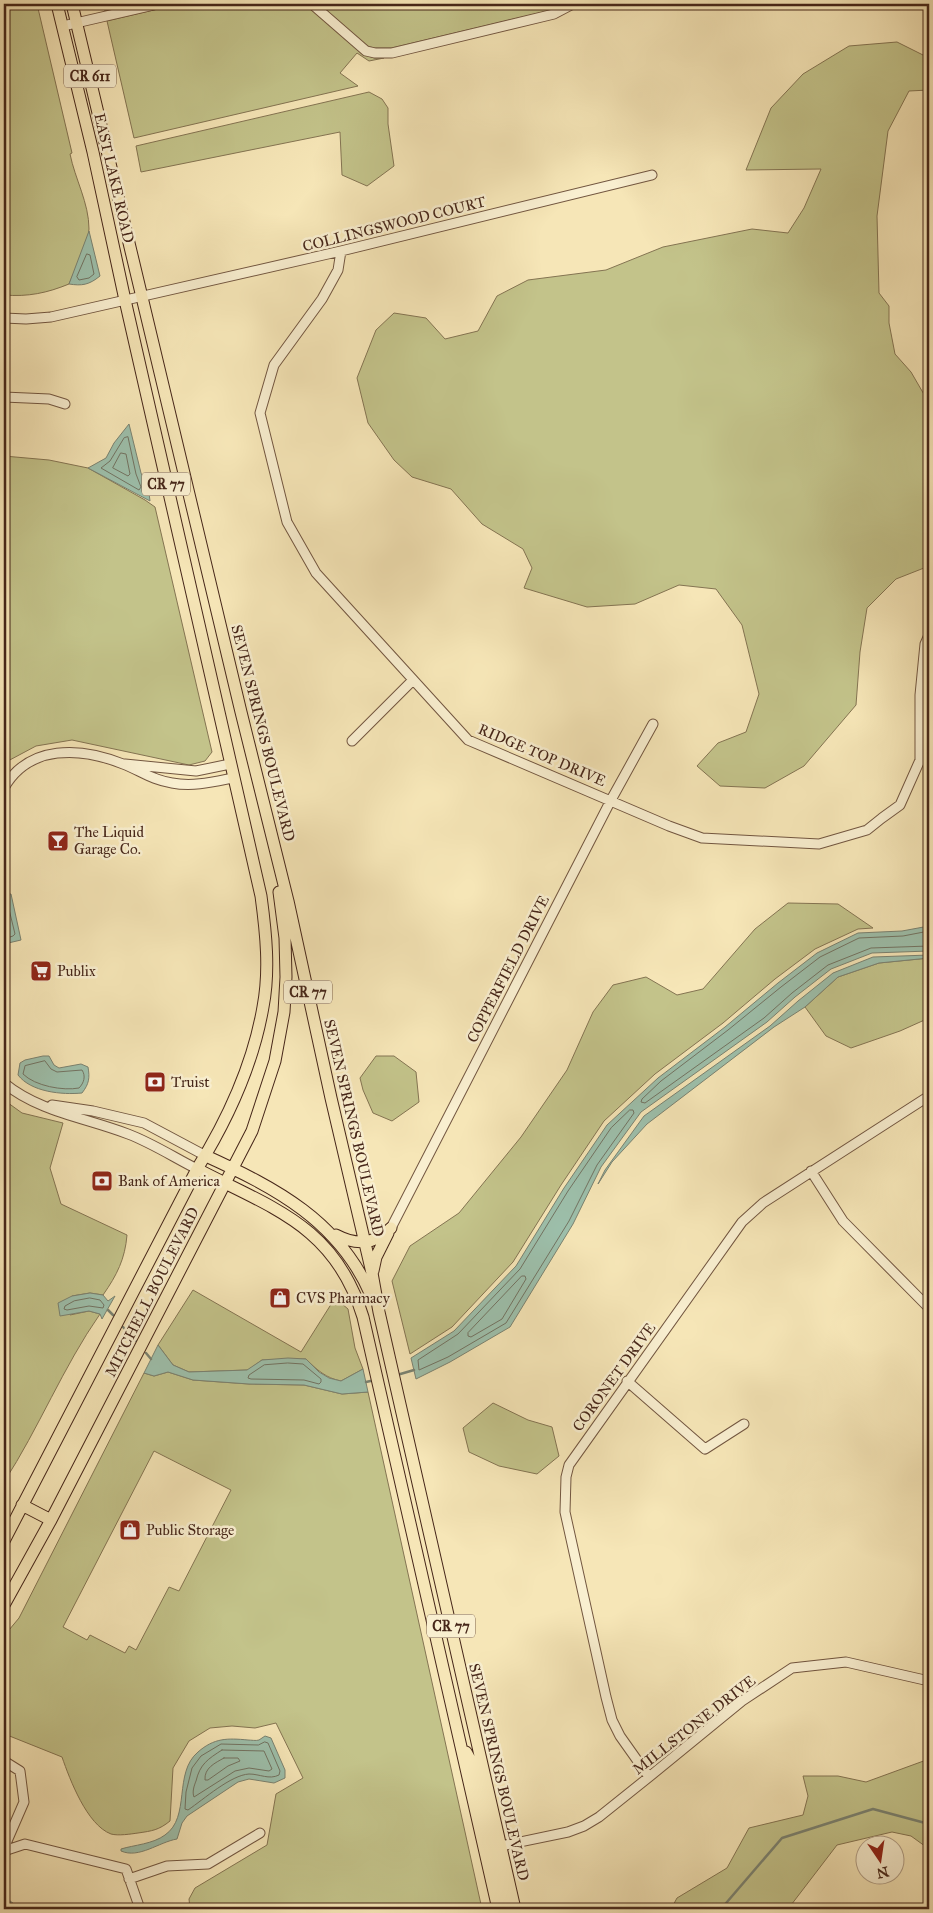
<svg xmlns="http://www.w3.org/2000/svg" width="933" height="1913" font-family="'IM FELL Great Primer',serif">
  <rect width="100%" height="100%" fill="#f6e6b7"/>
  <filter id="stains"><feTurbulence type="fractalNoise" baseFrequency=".004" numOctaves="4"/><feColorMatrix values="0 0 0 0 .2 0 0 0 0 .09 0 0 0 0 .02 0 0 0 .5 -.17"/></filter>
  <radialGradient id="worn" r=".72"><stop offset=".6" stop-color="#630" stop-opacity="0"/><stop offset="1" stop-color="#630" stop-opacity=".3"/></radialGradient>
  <path fill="#c3c38a" stroke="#847452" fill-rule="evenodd" d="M4,4H37L72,153L70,154C75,179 89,203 89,229C89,241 74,272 69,284C47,293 28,297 4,295Z
    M103,4H137L105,11Z
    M179,4H305L363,54L374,58H384L369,61L357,53L340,73L358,86L134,138L107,21Z
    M319,4H563L552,10L391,48H375L367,46Z
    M897,42L927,57L929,55V90L909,91L888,131L877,216L879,293L889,306V323L895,354L911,372L929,403V563L924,568L896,579L867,608L860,652L856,705L804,766L765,788L720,786L697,766L718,743L746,732L759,694L742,625L716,589L679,585L635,604L587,607L524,588L532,568L523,549L482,524L451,489L412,477L394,460L368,423L357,378L376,330L394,313L426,318L445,339L478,331L497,296L528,280L606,270L663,247L752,229L788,233L804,208L821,169L746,170L771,108L803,74L849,46Z
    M369,92L382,99L388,108V124L394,166L367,186L342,175L340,132L141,172L136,146Z
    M4,456L49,460L88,468L145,500L155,507L212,752L205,761L189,765L72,740L36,746L6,762L4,767Z
    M788,903L838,904L873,928L858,929L815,949L775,979L723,1023L655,1074L604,1121L561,1185L513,1262L452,1327L410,1354L392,1281L410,1246L459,1213L521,1137L567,1070L593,1012L613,985L646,977L677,995L703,989L755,929Z
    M929,958V1018L900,1031L851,1048L826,1036L805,1007L838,977L879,963Z
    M376,1056H394L416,1072L419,1102L392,1121L373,1113L363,1090L360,1078Z
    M4,1100L22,1113L63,1123L50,1168L61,1204L127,1235C125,1259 117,1275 103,1295L90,1293L72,1296L70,1315L89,1311L100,1314C63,1367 39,1428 4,1482Z
    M193,1290L301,1352L335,1298L348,1309L355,1348L363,1369L341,1381C326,1378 317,1370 306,1359L262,1360L248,1370L189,1372L173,1365L158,1345Z
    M168,1372L193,1380L249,1384L304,1385L342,1394L368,1392L482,1909H190L189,1899L195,1888L267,1845L276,1794L303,1778L276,1723L255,1728L232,1726L210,1728L189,1741L173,1768L170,1821C159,1830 152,1831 138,1833C131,1834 118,1836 111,1834C87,1825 70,1780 62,1757L7,1735L4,1740V1636L19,1618L144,1373L154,1376ZM154,1451L231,1490L179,1591L169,1587L136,1650L129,1646L125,1653L90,1635L87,1640L63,1627Z
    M493,1403L528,1420L552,1427L559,1456L537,1474L499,1466L469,1452L463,1428Z
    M929,1759V1849L911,1836L892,1832L837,1845L788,1909H671L677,1898L727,1868L749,1828L803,1815L808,1796L803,1776H838L866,1782Z"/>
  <path fill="#9dc0ac" stroke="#7a8271" d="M89,231L100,276C89,285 82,286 69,284Z
    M129,424L141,473L149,493L150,501L88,468L106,458L114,443Z
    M5,894H11L21,940L4,944Z
    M929,926V951L872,953L831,969L795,997L767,1022L641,1112L601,1167L573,1224L510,1327L450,1362L416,1379L411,1358L454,1331L516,1266L564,1188L607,1125L658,1078L725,1027L778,983L817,953L858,933L902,931Z
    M929,955V958L879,963L838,977L805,1007L774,1027L647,1124L612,1162L598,1184L605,1170L644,1116L770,1026L798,1001L833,973L873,957Z
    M43,1056H49L54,1065L59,1068L81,1064L88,1067C90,1078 89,1084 82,1093C62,1095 31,1092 18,1075L20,1063L25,1060Z
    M90,1293L103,1295L108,1301L115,1296L102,1319L100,1314L89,1311L60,1316L58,1303L72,1296Z
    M158,1345L173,1365L189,1372L247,1370L262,1360L288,1358L306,1359L319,1372L329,1378L341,1381L363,1369L368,1392L342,1394L304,1385L249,1384L193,1380L168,1372L154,1376L144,1373Z
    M265,1736L271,1738L285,1770V1778L274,1783L249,1779L238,1782L187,1816L182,1823L177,1839C159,1842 139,1859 121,1851V1849C134,1845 153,1844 165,1835C191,1817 173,1773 198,1752C214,1738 227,1738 248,1740C251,1740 256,1741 259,1740C261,1739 263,1737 265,1736Z
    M4,1900H9L20,1909H4Z"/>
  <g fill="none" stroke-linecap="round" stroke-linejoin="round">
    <path stroke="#727362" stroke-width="1" d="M87,254L90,255L94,274L89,278L79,280L77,277Z
      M128,437L136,474L141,487L139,490L101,468L110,461L124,438Z
      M121,453L126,454L130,474L128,476L113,468Z
      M4,899L7,901L15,934L13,936L4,939
      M929,931L903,936L859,938L820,957L781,987L728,1030L661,1081L642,1099L641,1102L645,1103L764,1018L792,993L828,965L871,948L929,946
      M45,1061L51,1069L57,1072L82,1070C86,1076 84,1083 79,1088C63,1091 35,1086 23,1074L25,1066Z
      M630,1110H633L634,1113L597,1165L569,1221L506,1323L448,1357L419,1370L418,1360L458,1334L520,1269L568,1191L611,1128Z
      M522,1276H525L526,1279L502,1319L471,1337L468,1336V1333Z
      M90,1298L100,1300L104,1305L103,1308L89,1306L67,1310L64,1309L65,1306L74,1301Z
      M288,1363L303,1364L321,1379V1382L319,1384L304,1380L251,1379L248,1378L249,1375L264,1365Z
      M265,1742L268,1743L280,1771L279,1775C269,1780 260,1774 249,1774C231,1775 204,1799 188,1810L185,1809L186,1792L192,1768L201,1756L221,1744L258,1745Z
      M222,1750L264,1751L272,1769L269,1771L249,1768L235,1771L194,1797C192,1792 194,1786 196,1781C200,1764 208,1759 222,1750Z
      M224,1758H238L240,1761L228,1766L208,1780H205C204,1768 215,1763 224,1758Z"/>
    <path stroke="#7a8271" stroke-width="2.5" d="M108,1310L113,1315
      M123,1327L136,1341
      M146,1353L151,1359
      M397,1375L414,1370
      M366,1382L375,1380
      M721,1909L782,1838L873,1809L929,1824"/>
    <g stroke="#725640" stroke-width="11">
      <path id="minor" d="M312,4L366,51L375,53H392L554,14L573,4
        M63,26L158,4
        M341,251L338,270L322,299L274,365L260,413L287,522L316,573L468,740L669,826L702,838L819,844L867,830L882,818L900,805L920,760V695L925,644L929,635
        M4,318L26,319L51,317L341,251L652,175
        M4,397L49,399L65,404
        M352,741L413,680
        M125,764L196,771L230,764
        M4,788C29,744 81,747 123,764C141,771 152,780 172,783C193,787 213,782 233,778
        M4,1083C39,1112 87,1118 128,1134C152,1143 175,1158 197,1169
        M52,1105L93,1111L144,1123L206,1156
        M811,1171L843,1221L929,1308
        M391,1228L611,800L653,724
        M627,1381L705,1449L744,1424
        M4,1761L20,1771L24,1802L4,1848
        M649,1777L620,1736L612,1720L606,1697L565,1512L566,1477L569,1465L742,1222L763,1203L929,1096
        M496,1847L568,1832L584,1826L599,1817L649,1777L742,1701L792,1668L846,1662L929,1681
        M4,1851L25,1844L126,1869L140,1909
        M129,1879L167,1866L208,1864L260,1833"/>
    </g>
    <g stroke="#462619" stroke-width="13">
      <path id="major" d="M72,4L241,712L288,901L331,1098L372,1273L379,1312L515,1909
        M206,1156C276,1188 339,1221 371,1295
        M197,1169C274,1209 335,1226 363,1317L498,1909
        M336,1235C355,1245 375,1245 391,1228
        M373,1271L376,1257L388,1233
        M22,1505L51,1520
        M4,1541L197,1169C228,1119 253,1065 263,1007C270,971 266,933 261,896L125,300L93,152L57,4
        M4,1605L51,1520L252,1131L275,1061L284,1012L286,977L285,938L279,892
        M466,1752L472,1763L507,1909"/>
    </g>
    <use href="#minor" stroke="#f9efd0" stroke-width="9"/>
    <use href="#major" stroke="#f6e6b7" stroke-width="11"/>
  </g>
  <defs>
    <g id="bar-square" transform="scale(1.125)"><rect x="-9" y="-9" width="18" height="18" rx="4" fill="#8f2418" stroke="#f9efd0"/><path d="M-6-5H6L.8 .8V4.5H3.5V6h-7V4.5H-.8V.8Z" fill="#fff"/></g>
    <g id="supermarket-square" transform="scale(1.125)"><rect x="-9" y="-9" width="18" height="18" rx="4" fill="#8f2418" stroke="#f9efd0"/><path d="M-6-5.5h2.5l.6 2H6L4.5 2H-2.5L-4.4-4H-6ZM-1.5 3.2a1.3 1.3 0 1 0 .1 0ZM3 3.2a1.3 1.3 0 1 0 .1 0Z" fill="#fff"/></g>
    <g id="bank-square" transform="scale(1.125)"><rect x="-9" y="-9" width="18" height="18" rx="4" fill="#8f2418" stroke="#f9efd0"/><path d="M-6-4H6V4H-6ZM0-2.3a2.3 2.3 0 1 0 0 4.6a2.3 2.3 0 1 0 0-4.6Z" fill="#fff"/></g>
    <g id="shop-square" transform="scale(1.125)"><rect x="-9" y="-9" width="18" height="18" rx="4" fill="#8f2418" stroke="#f9efd0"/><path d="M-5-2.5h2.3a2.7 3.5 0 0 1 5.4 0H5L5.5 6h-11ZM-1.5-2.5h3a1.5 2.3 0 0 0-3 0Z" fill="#fff"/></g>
  </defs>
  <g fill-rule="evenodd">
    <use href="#bar-square" x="58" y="841"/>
    <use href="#supermarket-square" x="41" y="971"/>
    <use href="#bank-square" x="155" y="1082"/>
    <use href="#bank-square" x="102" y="1181"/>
    <use href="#shop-square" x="280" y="1298"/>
    <use href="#shop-square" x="130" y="1530"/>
  </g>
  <g text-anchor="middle" stroke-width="5" stroke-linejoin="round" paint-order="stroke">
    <g fill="#f9efd0" stroke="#7c6250" stroke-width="1">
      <rect x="64" y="64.5" width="52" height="23" rx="4"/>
      <rect x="142" y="472.5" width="48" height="23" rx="4"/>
      <rect x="284" y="980.5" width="48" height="23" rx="4"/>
      <rect x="427" y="1614.5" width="48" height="23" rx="4"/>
    </g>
    <g font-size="14" font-weight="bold" fill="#462619">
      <text x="90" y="81">CR 611</text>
      <text x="166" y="489">CR 77</text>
      <text x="308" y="997">CR 77</text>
      <text x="451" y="1631">CR 77</text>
    </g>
    <g font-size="15" fill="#462619" stroke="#f9efd0">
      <text transform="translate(114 178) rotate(77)" y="5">EAST LAKE ROAD</text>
      <text transform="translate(394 224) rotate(-14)" y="5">COLLINGSWOOD COURT</text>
      <text transform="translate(263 733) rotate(76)" y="5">SEVEN SPRINGS BOULEVARD</text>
      <text transform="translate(542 755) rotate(23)" y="5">RIDGE TOP DRIVE</text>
      <text transform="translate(508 969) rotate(-63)" y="5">COPPERFIELD DRIVE</text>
      <text transform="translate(354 1128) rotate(77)" y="5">SEVEN SPRINGS BOULEVARD</text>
      <text transform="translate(152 1292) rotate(-63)" y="5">MITCHELL BOULEVARD</text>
      <text transform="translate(614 1377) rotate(-54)" y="5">CORONET DRIVE</text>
      <text transform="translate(694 1725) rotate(-38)" y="5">MILLSTONE DRIVE</text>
      <text transform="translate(499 1772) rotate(77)" y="5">SEVEN SPRINGS BOULEVARD</text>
    </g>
    <g font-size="15" fill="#462619" stroke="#f9efd0" text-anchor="start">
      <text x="74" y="837">The Liquid<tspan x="74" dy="17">Garage Co.</tspan></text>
      <text x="57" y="976">Publix</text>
      <text x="171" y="1087">Truist</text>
      <text x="118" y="1186">Bank of America</text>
      <text x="296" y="1303">CVS Pharmacy</text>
      <text x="146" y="1535">Public Storage</text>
    </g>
  </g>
  <rect width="933" height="1913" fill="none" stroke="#f6e6b7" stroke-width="20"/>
  <rect x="5" y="5" width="923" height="1903" fill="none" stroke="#462619" stroke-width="2.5"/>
  <rect x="10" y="10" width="913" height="1893" fill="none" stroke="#462619"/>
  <g transform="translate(880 1860) rotate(167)"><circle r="24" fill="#f9efd0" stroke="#b19f87"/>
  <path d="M0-4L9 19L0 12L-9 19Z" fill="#8f2418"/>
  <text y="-8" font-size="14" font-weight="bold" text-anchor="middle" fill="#462619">N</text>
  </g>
  <rect width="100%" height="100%" filter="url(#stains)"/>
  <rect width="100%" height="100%" fill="url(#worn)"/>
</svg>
